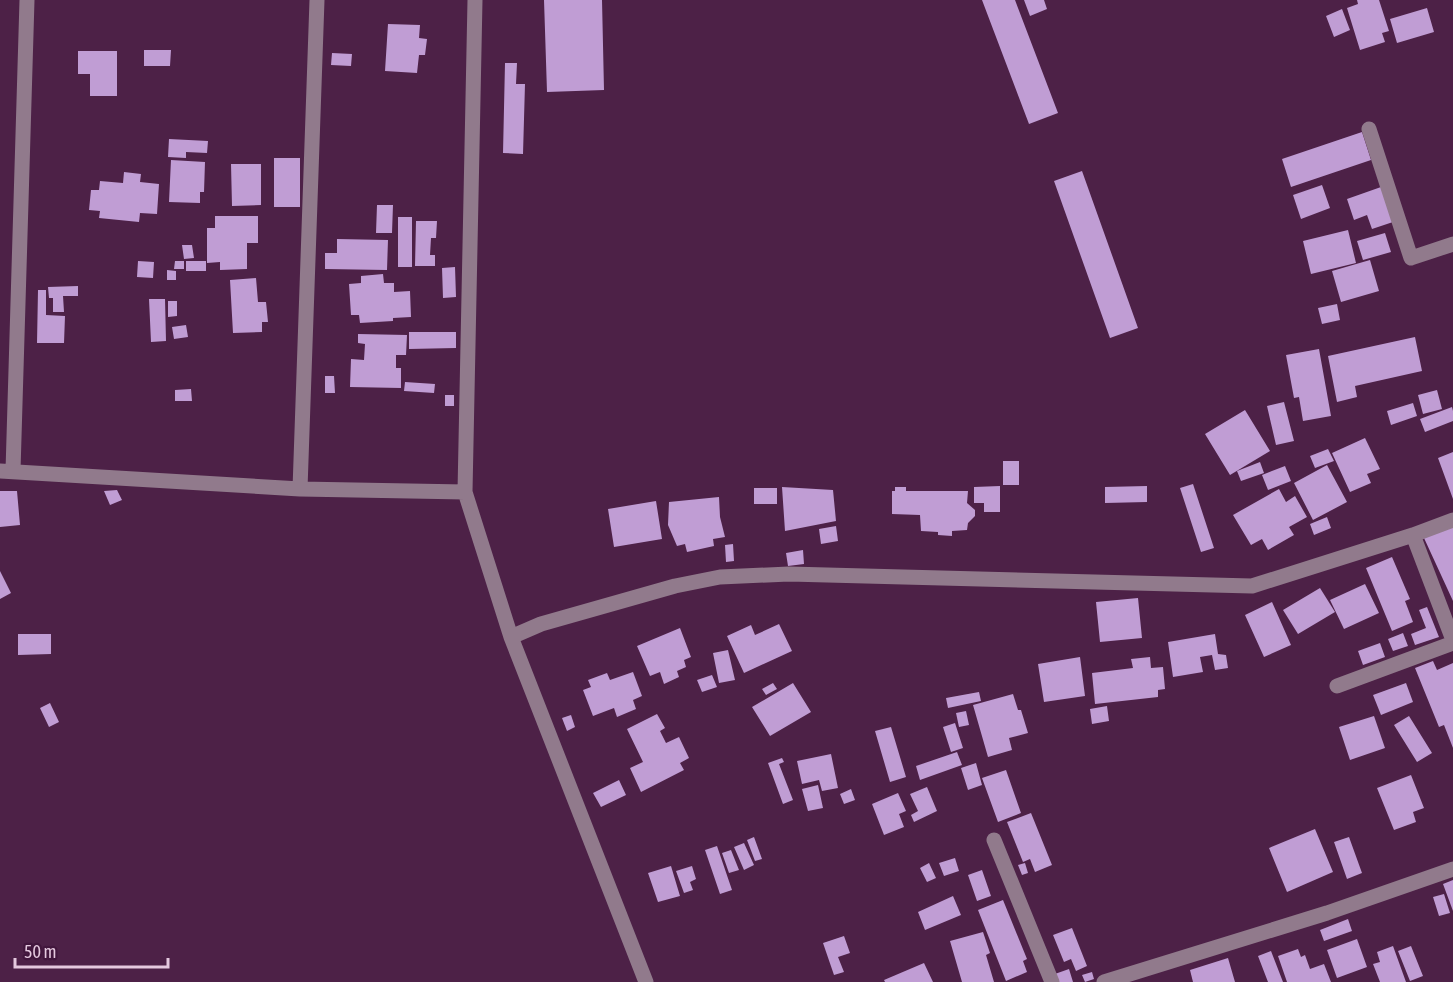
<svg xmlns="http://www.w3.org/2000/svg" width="1453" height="982" font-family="'Asap Condensed',sans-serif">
  <rect width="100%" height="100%" fill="#4d2147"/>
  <path fill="#c09dd4" d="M544,0H602L604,90L547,92Z
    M982,0H1015L1058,113L1029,124Z
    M1024,0H1044L1047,9L1030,16Z
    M1357,0H1379L1389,31L1382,33L1385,42L1360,50L1347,8L1358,4Z
    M1427,8L1434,32L1397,43L1390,19Z
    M1342,9L1350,30L1334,37L1326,16Z
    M388,24L420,25L419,38L427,39L425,55H419L417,73L385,71Z
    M144,50H171L170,66H144Z
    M78,51H117V96H90V74H78Z
    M332,53L352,54L351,66L331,65Z
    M505,63H517L516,84H525L523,154L503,153Z
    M1362,132L1371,160L1291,187L1282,159Z
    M169,139L208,141L207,153L186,152V158L168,157Z
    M274,158H300V207H274Z
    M171,160L205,162L204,192H200V203L169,202Z
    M231,164H261V205L232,206Z
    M1082,171L1138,328L1110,338L1054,181Z
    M124,172L141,174L140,182L159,184L157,214L140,213L139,222L99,218L100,211L89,210L91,190H99L100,181L123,183Z
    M1322,185L1330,208L1301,219L1293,195Z
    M1381,187L1393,222L1372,229L1367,215L1354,220L1347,199Z
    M377,205H393L392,233H376Z
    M215,216H258V243H247V269L220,270V262L207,263V228H215Z
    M398,217H412V267H398Z
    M416,221H437L436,238H431L430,255H435V266H415Z
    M1348,230L1356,263L1311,274L1303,241Z
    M1385,233L1391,252L1363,260L1357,241Z
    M337,239L388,240L387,270L325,269V253H337Z
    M182,245H192L194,258L184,259Z
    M1370,260L1379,291L1341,302L1332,271Z
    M138,261L154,262L153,278L137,277Z
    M175,261H184V269H174Z
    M186,261H206V271H186Z
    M455,267L456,297L443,298L442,268Z
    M167,270L176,271V280H167Z
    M383,274L384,283H394V292L410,291L411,317L393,318V321L360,323L359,315H351L349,284L361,283V276Z
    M256,278L258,302H266L268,322H262V332L233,333L230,280Z
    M78,286V296H63L64,312H53V298H49L48,287Z
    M38,290H46V315L65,316L64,343H37Z
    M149,299H165L166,341L151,342Z
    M168,301H177V316L168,317Z
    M1337,304L1340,320L1322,324L1318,308Z
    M186,325L188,337L174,339L172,327Z
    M409,332H456V348L409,349Z
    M358,334L407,335L406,355H396V368H401V388L350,387L351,359L364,360L365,344L358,343Z
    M1415,337L1422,371L1355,386L1357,397L1337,402L1328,356Z
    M1319,349L1331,416L1303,421L1299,397L1294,398L1286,355Z
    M325,376H334L335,393H325Z
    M405,382L435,384L434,393L404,391Z
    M191,389L192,401H175V390Z
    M1437,390L1442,409L1423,414L1418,395Z
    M445,395H454V406H445Z
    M1284,402L1294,441L1276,445L1267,406Z
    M1413,403L1417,416L1391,425L1387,411Z
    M1452,407L1453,411V421L1425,432L1420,419Z
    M1245,410L1270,451L1230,475L1205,434Z
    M1365,438L1380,469L1367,474L1371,483L1350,492L1332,453Z
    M1328,449L1334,461L1315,468L1310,456Z
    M1453,452V499L1438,458Z
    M1003,461H1019V485H1003Z
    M1260,462L1264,473L1241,481L1237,471Z
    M1327,465L1347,502L1313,520L1294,483Z
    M1285,466L1291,481L1268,490L1262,475Z
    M1193,484L1214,548L1201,552L1180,488Z
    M1000,486V512H984V503H974V487Z
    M1147,486V502L1105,503V487Z
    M782,487L833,490L836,521L785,531Z
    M895,487H906V491H968L967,503L975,510V516L968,523L967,530L952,531V536L938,535V532L921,531L920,515L892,514V491H895Z
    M754,488H777V504H754Z
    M1279,489L1286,502L1295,496L1307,517L1289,527L1294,535L1268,550L1262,539L1251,545L1233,515Z
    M117,490L122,500L110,505L104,491Z
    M0,491H17L20,525L0,527Z
    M719,497L720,517L725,537L713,539L714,546L687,552L685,544L677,546L668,525L669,502Z
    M656,501L662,539L614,547L608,509Z
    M1327,517L1331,528L1314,535L1310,524Z
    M1453,525V601L1424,538Z
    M836,526L838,541L821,544L819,529Z
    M733,544L734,561L726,562L725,545Z
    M803,550L804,564L788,566L786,553Z
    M1392,557L1410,599L1405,601L1413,622L1392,631L1366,568Z
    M0,571L11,593L0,599Z
    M1365,584L1379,613L1344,629L1330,600Z
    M1320,588L1335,612L1298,634L1283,610Z
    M1138,598L1142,638L1100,642L1096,602Z
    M1272,602L1291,645L1264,657L1245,615Z
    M1427,607L1439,637L1415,645L1411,634L1426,628L1419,610Z
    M779,624L792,651L744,673L727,636L751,625L755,635Z
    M680,628L691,657L684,660L686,667L677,671L679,677L664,684L660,672L650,676L637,646Z
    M1403,633L1408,646L1393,651L1388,639Z
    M18,634H51V654L18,655Z
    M1215,634L1218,654L1226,655L1228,668L1215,670L1212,655L1200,657L1203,672L1173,677L1168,642Z
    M1380,643L1385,657L1363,665L1358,651Z
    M728,650L735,680L719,683L713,653Z
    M1080,657L1085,696L1044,702L1038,664Z
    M1150,657L1151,668L1163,667L1165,689L1158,690V697L1095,704L1092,673L1133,668L1131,659Z
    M1433,661L1437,670L1453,663V748L1444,725L1439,727L1415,668Z
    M633,672L642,696L633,700L636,709L617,717L614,708L593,716L583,690L591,687L588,680L607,673L610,680Z
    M712,675L717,687L702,692L697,680Z
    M773,683L777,689L766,695L762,689Z
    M793,683L811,712L770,736L752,707Z
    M1406,683L1413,702L1381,715L1373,695Z
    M979,692L981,701L948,708L946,698Z
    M1013,694L1018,710H1021L1028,733L1009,738L1012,750L988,757L973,705Z
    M50,703L59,722L49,727L40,708Z
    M1107,706L1109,721L1092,724L1090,709Z
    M966,711L969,725L959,727L956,713Z
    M657,714L665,728L660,731L666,743L679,737L689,758L680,763L684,770L641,792L630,768L643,762L627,729Z
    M571,715L575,727L567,731L562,718Z
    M1374,716L1385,748L1350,760L1339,727Z
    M1409,716L1432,753L1417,762L1394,725Z
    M955,723L963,748L951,752L943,727Z
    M891,727L906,777L890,782L875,731Z
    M957,752L962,765L920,780L916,766Z
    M831,754L838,788L822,791L819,780L802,784L797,761Z
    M782,758L784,762L779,764L793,800L783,804L768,763Z
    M976,763L982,785L968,790L961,768Z
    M1006,770L1021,813L998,822L982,778Z
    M1411,775L1424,808L1413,812L1416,822L1394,830L1377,788Z
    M619,780L626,795L601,807L593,793Z
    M818,785L823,808L808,811L802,789Z
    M927,787L937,811L914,822L911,815L918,811L910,794Z
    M851,789L855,800L844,804L840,794Z
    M898,793L906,811L899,814L904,827L884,835L872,804Z
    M1031,813L1052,865L1035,872L1030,859L1023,862L1007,822Z
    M1315,829L1333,872L1287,892L1269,848Z
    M754,837L762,859L755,861L747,840Z
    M1349,837L1362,873L1347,879L1334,842Z
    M744,843L754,865L744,870L734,847Z
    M717,846L732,890L720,894L705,850Z
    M731,850L739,870L729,873L722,853Z
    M955,858L959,871L944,876L939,863Z
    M929,863L936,878L927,882L920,868Z
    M1025,863L1028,873L1022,875L1018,865Z
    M671,866L680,896L658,902L648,873Z
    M692,866L696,879L690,882L693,890L684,893L676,871Z
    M982,870L991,896L977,901L968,875Z
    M1453,880V911L1443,884Z
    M1444,894L1450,913L1439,916L1433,897Z
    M953,896L961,915L925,930L918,912Z
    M1003,900L1027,959L1023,961L1027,972L1006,981L978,910Z
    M1348,919L1352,931L1324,941L1320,930Z
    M1072,928L1087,966L1076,971L1071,959L1064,962L1053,935Z
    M983,932L990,953L986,955L994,982H962L950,941Z
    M844,936L850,953L838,957L844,972L834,975L823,943Z
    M1357,939L1367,967L1337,978L1327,950Z
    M1393,946L1406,982H1380L1373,964L1380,962L1377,952Z
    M1411,946L1423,976L1410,981L1398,951Z
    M1298,949L1301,957L1305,955L1310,969L1324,964L1331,982H1287L1278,956Z
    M1271,951L1283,982H1268L1258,956Z
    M1228,958L1235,982H1193L1190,970Z
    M924,963L933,982H885L884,980Z
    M1069,969L1073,982H1055L1052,975Z
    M1092,972L1094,979L1085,982L1082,975Z"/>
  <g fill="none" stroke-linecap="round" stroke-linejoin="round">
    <path stroke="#917a8c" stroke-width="15" d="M475,0L465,492L511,637L646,982
      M1369,129L1411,258L1453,244
      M0,471L300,489L465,492
      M13,471L27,0
      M300,489L317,0
      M1413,535L1453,640
      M511,637L541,624L675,586L720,577L789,574L1252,586L1413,535L1453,520
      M1337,686L1453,643
      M994,840L1052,982
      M1104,982L1327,913L1453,869"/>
  </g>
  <path d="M15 958v9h153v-9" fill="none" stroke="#e5c9df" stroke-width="3"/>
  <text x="24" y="958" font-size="18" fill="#e5c9df" stroke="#42173d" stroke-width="4.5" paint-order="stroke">50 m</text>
</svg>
